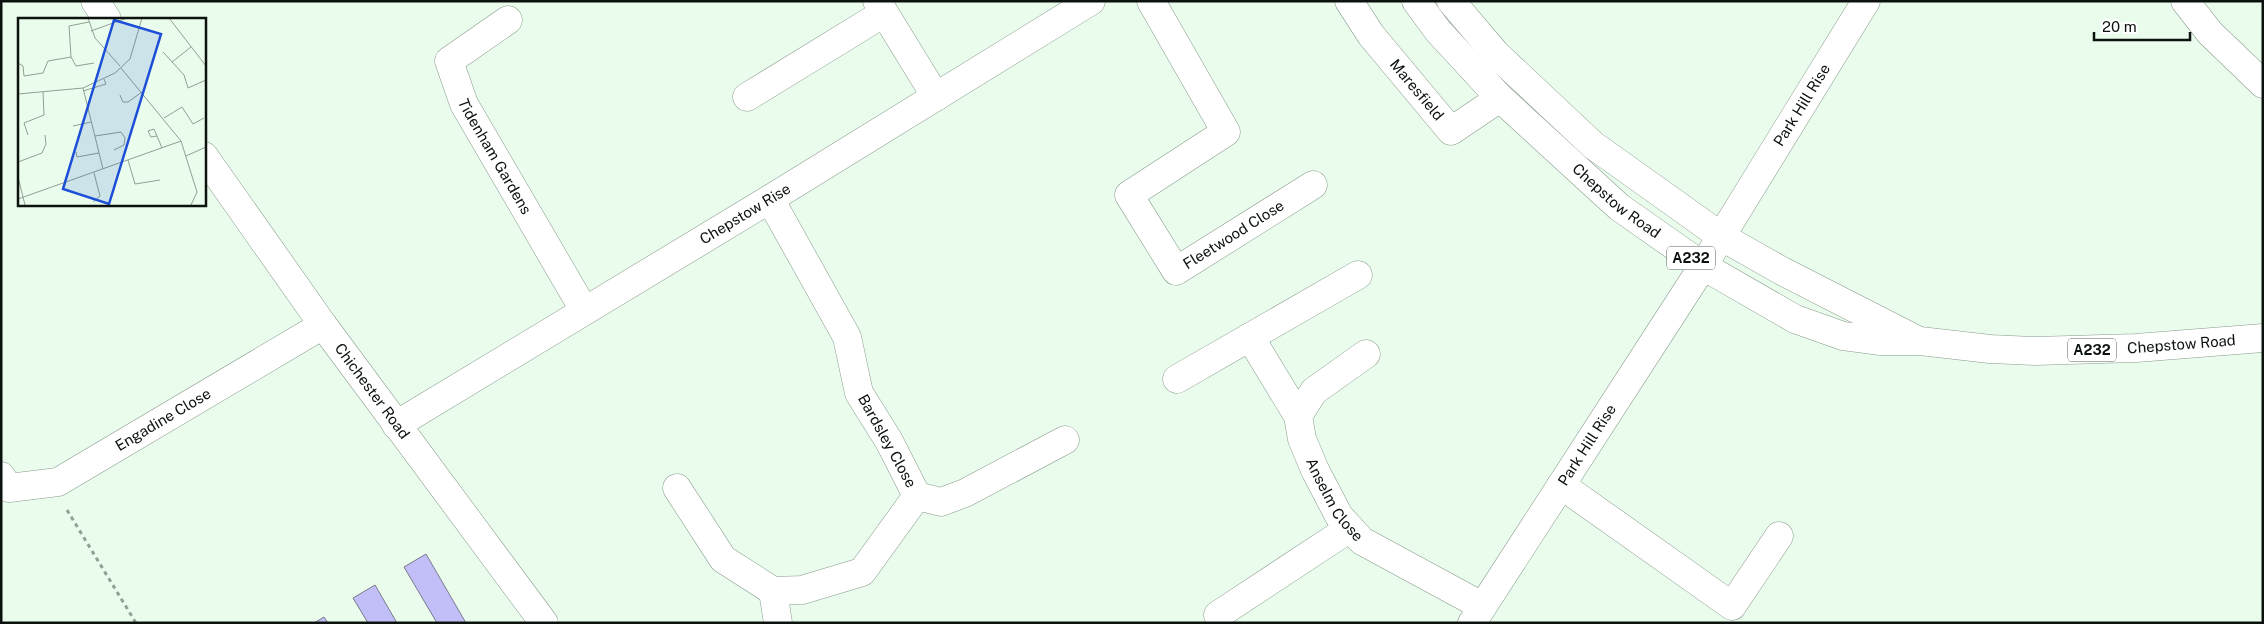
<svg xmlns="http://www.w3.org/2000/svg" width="2264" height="624" font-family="'Public Sans',sans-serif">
  <rect width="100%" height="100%" fill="#eafded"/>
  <path fill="#c2bef7" stroke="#7a798c" d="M426,554L466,623H437L404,567Z
    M375,585L397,623H368L353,598Z
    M324,617L328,623H314Z"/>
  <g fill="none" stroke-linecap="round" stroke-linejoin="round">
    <g stroke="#88998b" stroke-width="29">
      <g id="minor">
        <path d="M95,1L107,19"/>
        <path d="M877,1L936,97"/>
        <path id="s1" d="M1151,1L1226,132L1129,195L1176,271L1313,185"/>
        <path id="s2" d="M1349,1L1371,35L1451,131L1500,98"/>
        <path d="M2185,1L2210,33L2263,84"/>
        <path id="s3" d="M508,20L449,61L464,104L584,310"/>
        <path d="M747,97L884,13"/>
        <path id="s4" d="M204,156L323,325L544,623"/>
        <path d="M1250,337L1298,416"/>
        <path id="s5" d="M1366,354L1314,391L1298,416L1302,439L1315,470L1339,516L1362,541L1482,606"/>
        <path d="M1177,379L1358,275"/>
        <path id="s6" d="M396,425L770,199L1091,1"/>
        <path id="s7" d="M1,476L9,488L58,482L323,325"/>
        <path d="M1561,485L1732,606L1779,536"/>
        <path d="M677,488L723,559L773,591L802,590L862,572L917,496L889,441L859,393L847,337L770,199"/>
        <path d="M917,496L941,502L965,493L1065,440"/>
        <path d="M773,591L778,623"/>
        <path d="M1218,615L1350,528"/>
        <path id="s8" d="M1472,623L1703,266L1866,1"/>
      </g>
    </g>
    <g stroke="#88998b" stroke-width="29">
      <g id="highway">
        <path id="s9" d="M1416,1L1438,31L1500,98L1619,207L1703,266L1795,319L1843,336L1881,341H1920L1990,349L2035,351L2136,348L2263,338"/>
        <path d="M1451,1L1496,54L1593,145L1722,237L1782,271L1915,339"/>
      </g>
    </g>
    <path stroke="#91a094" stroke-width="3" stroke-dasharray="4 4" stroke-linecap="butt" d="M67,510L136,623"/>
    <use href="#minor" stroke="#fff" stroke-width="28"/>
    <use href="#highway" stroke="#fff" stroke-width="28"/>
  </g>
  <g text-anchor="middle" stroke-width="4.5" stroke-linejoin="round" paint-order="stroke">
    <g fill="#fff" stroke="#555a56" stroke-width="1">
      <rect x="1667" y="246.5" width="48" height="23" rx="4"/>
      <rect x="2068" y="338.5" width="48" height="23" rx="4"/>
    </g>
    <g font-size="14" font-weight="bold" fill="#0c130e">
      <text x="1691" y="263">A232</text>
      <text x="2092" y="355">A232</text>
    </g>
    <g font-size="15" fill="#0c130e" stroke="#fff">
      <text dy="5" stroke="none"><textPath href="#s2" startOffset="112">Maresfield</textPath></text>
      <text dy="5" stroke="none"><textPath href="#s8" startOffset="614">Park Hill Rise</textPath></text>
      <text dy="5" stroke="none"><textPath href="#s3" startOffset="178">Tidenham Gardens</textPath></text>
      <text dy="5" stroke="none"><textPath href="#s9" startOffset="284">Chepstow Road</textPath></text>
      <text dy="5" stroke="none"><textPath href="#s6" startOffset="408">Chepstow Rise</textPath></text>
      <text dy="5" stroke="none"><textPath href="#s1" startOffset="424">Fleetwood Close</textPath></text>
      <text dy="5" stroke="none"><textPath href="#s9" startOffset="889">Chepstow Road</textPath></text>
      <text dy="5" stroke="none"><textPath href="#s4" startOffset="289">Chichester Road</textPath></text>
      <text dy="5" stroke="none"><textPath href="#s7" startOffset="186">Engadine Close</textPath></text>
      <text transform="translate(887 441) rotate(61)" y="5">Bardsley Close</text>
      <text dy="5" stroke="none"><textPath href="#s8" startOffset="212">Park Hill Rise</textPath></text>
      <text dy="5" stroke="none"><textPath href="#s5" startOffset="186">Anselm Close</textPath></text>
    </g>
  </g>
  <g transform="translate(18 18)">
    <rect width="188" height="188" fill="#eafded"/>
    <path fill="none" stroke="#919f94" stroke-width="1" d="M70,0L77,20L102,48M151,0L188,48M71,4L51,8L53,39L58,48L76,45M73,13L109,0M145,34L166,57L170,70L188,62M154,44L173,29M0,45L5,48L6,58L25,55L30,43L53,39M103,50L163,123L179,174L173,187M65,70L85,151M65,73L88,66L86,61M0,76L65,70L97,55L112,41L124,0M102,77L105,84H110L124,74M146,100L164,89L175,106L186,100M55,108L73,104M10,117L6,105L26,97L25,74M77,118L103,114L107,120L106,127L96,132M139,118L133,119L130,113L136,111L144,130M58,134L59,139L81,135M168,138L188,129M110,142L117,166L142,162M0,144L24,135L28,126L27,117M0,159L7,187M0,181L163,123M75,184L82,178L76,155"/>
    <path fill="#1d4ed8" fill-opacity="0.15" stroke="#1d4ed8" stroke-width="2.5" d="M96,2L143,16L91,186L45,171Z"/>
    <rect width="188" height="188" fill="none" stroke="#0c130e" stroke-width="2.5"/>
  </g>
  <rect width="2264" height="624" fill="none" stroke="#0c130e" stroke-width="5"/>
  <path d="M2094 32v8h96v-8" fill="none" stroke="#0c130e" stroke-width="2.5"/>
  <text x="2102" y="32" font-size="15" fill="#0c130e" stroke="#ffffff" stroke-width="4" paint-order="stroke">20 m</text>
</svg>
